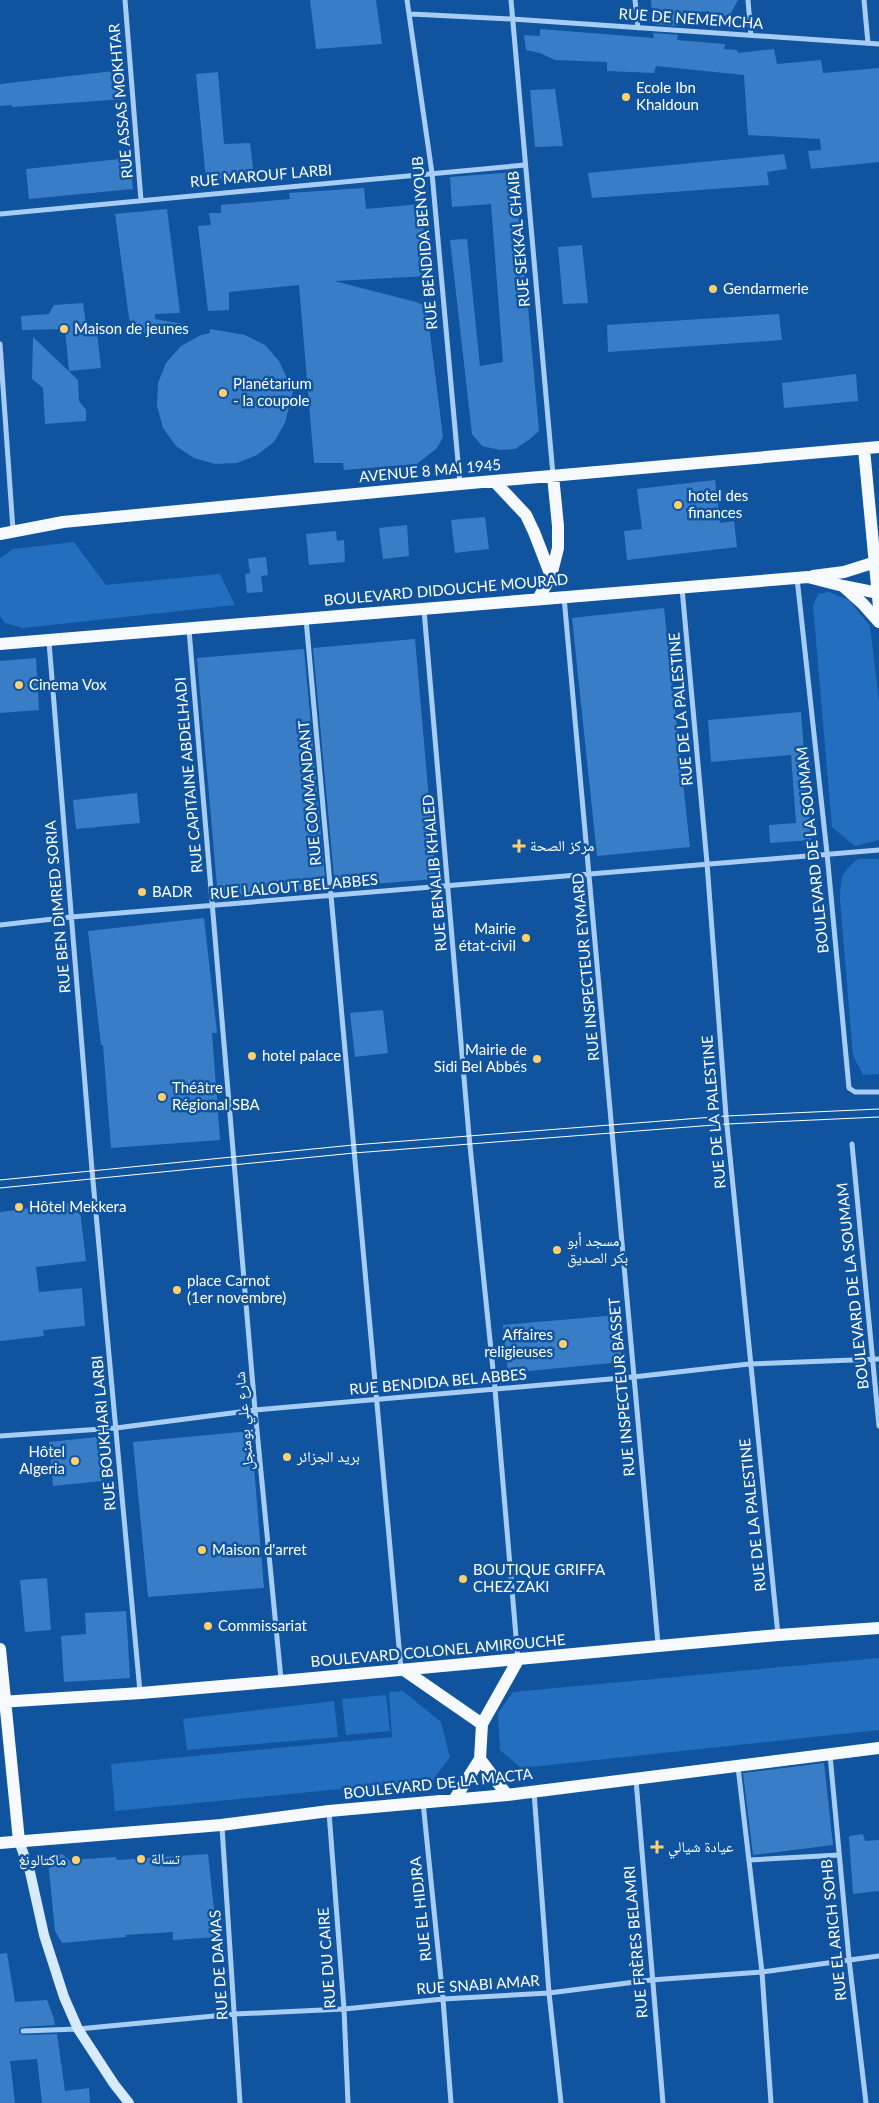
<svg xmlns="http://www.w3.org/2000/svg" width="879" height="2103" font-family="Lato,'Noto Naskh Arabic',sans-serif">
  <rect width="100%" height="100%" fill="#1054a0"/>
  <path fill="#236ebe" d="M74,542L106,585L220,574L235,605L23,628L5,623L0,616V558L13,549Z
    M829,592L849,600L870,626L879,701V840L855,846L832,827L813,606L818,594Z
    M858,859H879V1074L863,1075L853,1055L840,900C841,879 840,873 858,859Z
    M879,1658V1730L521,1768L500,1750L498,1713L513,1692Z
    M403,1691L441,1722L450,1757L433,1780L115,1811L111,1764L392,1737L389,1692Z
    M386,1695L390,1731L346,1735L342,1699Z
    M334,1701L338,1737L187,1750L183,1719Z"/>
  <path fill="#397dc7" d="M310,0H376L382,44L316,49Z
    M651,0H738L730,15L710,17L709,11L679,14L678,26L653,24Z
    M540,29L654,38L653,33L678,35L677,40L725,44L724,49L737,50L738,53L774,49L777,64L821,60L823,73L879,68V162L811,169L808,151L821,150L820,139L748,135L744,75L656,66L654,73L607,71V62L555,60L540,53L526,50L524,35L540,36Z
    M122,70L125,99L12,107V105L0,106V84Z
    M218,72L224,144L250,143L254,175L206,180L196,74Z
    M555,89L563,146L535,147L530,90Z
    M784,154L787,169L767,172L769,185L592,198L588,173Z
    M129,158L133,189L29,199L26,169Z
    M516,172L539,431L530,439L515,449L500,450L482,446L472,434L450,240L467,239L480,366L503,362L491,204L452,207L450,177Z
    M364,188L366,209L421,204L429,276L334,281L416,302L423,305L428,318L443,437L437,448L417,464L344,470L343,463H314L299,285L229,292V310L208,311L198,226L211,225L209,213H221V205L290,199L289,193Z
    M167,209L180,313L155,314V319L188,325V329L135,334L129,318L115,214Z
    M582,245L588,303L563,304L558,247Z
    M83,303L87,332H97L101,368L69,371L65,329L22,330L21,316L49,314L54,305Z
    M779,314L782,340L608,352L607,325Z
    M210,329L245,335L265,345L279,361L293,391L285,423L274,442L257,455L237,463L215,464L194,458L176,446L163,428L157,406L158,383L166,363L181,346L201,335L210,333Z
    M33,337L78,380L79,401L86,410V421L45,424L43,388L32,379Z
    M856,374L858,401L784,408L782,383Z
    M715,480L720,523L734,521L737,547L627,560L624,531L642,529L637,489Z
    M485,517L489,549L455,553L451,520Z
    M407,525L409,556L383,559L379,528Z
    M336,531L337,541L344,540L345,562L309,565L306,534Z
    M266,557L268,575L261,576L263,592L247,593L245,574L250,573L248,559Z
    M664,608L690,847L597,856L572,618Z
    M415,639L436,879L335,887L313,648Z
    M304,649L326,888L218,897L197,658Z
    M36,658L39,710L0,713V661Z
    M801,712L811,840L770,843L769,825L796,823L791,755L711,762L708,720Z
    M137,793L140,823L76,829L73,800Z
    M204,918L217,1033H212L220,1140L111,1148L103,1045H101L88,931Z
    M383,1010L388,1053L355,1057L350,1013Z
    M79,1202L86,1261L36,1267L39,1292L82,1288L85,1326L43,1330L44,1336L0,1341V1212Z
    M618,1315L622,1362L508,1373L503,1325Z
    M251,1431L264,1588L148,1597L133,1442Z
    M97,1437L102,1481L53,1486L49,1442Z
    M47,1578L51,1630L25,1632L20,1580Z
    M126,1611L130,1678L64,1682L61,1636L86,1634L85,1613Z
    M824,1763L833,1845L753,1855L743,1773Z
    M863,1834L865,1841L879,1840V1891L853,1894L849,1836Z
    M62,1854L69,1860L116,1857L117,1860L208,1854L217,1937L173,1940V1932L125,1935L126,1937L62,1943L55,1931L48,1860L54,1855Z
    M7,1953L15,2002L47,2000L54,2019L55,2025L22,2027L19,2029V2033L23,2035L57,2034L65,2091L89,2088L90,2103H42L37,2059L10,2061L15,2103H0V1954Z"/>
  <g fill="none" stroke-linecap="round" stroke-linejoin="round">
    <path stroke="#a8cdf5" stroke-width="5" d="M125,0L141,200
      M407,0L432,173L460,484
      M511,0L553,475
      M635,0L638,28
      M748,0L751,35
      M864,0L868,43
      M411,14L512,19L879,44
      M0,214L525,165
      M0,344L13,530
      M797,578L827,853L849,1088L855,1092H879
      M682,588L707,863L726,1116L778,1635
      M564,597L658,1644
      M424,610L469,1136L495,1389L518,1660
      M306,619L401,1669
      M189,630L255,1410L281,1679
      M49,642L92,1170L140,1692
      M0,925L71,917L879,850
      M852,1144L879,1426
      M0,1436L116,1428L255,1410L633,1377L749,1364L879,1359
      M830,1755L849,1959L866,2103
      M738,1767L762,1972L771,2103
      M636,1780L663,2103
      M534,1792L549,1993L561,2103
      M423,1802L443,1999L451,2103
      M329,1812L344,2009L348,2103
      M222,1827L240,2103
      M749,1860L839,1855
      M23,2031L78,2029L235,2014L344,2009L443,1999L549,1993L651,1980L762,1972L879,1956"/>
    <path stroke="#d8eafe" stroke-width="10" d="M19,1841L30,1872L44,1935L64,1997L78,2029L114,2084L129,2103"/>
    <path stroke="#f6faff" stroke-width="12" d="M864,449L879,607
      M494,481L526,515L534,532L551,576L538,599
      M0,534L63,522L460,484L879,447
      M551,576L558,548V526L553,476
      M813,576L844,572L879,561
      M843,586L879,593
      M0,644L808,577L843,586L863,604L879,622
      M0,1649L19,1841
      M404,1670L482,1724
      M0,1702L141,1693L281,1681L778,1635L879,1628
      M480,1759L507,1795
      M454,1800L480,1759L482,1724L518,1660
      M0,1843L221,1825L329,1811L507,1795L879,1748"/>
    <path stroke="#fff" stroke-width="1" d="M0,1180L353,1145L726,1116L879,1109
      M0,1188L354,1153L727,1124L879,1117"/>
  </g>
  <g fill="#ffd06c" stroke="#1054a0" stroke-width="2">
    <circle cx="626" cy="97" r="5"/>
    <circle cx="713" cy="289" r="5"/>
    <circle cx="64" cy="329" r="5"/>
    <circle cx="223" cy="393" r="5"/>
    <circle cx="678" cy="505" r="5"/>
    <circle cx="19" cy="685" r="5"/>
    <path d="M516.5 838.5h5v5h5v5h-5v5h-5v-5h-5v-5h5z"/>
    <circle cx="142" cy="892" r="5"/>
    <circle cx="526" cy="938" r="5"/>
    <circle cx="252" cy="1056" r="5"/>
    <circle cx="537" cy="1059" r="5"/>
    <circle cx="162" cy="1097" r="5"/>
    <circle cx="19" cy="1207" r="5"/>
    <circle cx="557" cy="1250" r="5"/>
    <circle cx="177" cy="1290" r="5"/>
    <circle cx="563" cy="1344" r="5"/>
    <circle cx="287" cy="1457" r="5"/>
    <circle cx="75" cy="1461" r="5"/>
    <circle cx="202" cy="1550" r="5"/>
    <circle cx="463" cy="1579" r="5"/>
    <circle cx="208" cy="1626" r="5"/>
    <path d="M654.5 1839.5h5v5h5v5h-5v5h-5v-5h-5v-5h5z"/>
    <circle cx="141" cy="1859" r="5"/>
    <circle cx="76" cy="1860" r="5"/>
  </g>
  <g text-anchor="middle" stroke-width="5" stroke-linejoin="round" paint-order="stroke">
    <g font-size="15" fill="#fff" stroke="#1054a0">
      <text transform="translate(691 19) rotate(4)" y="5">RUE DE NEMEMCHA</text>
      <text transform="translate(121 101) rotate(-95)" y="5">RUE ASSAS MOKHTAR</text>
      <text transform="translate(261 176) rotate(-5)" y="5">RUE MAROUF LARBI</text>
      <text transform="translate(519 239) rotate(-95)" y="5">RUE SEKKAL CHAIB</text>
      <text transform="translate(425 243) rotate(-95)" y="5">RUE BENDIDA BENYOUB</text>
      <text transform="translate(430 471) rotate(-5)" y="5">AVENUE 8 MAI 1945</text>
      <text transform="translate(446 590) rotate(-5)" y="5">BOULEVARD DIDOUCHE MOURAD</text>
      <text transform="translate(681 709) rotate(-95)" y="5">RUE DE LA PALESTINE</text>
      <text transform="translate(189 775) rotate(-95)" y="5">RUE CAPITAINE ABDELHADI</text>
      <text transform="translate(310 793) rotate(-95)" y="5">RUE COMMANDANT</text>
      <text transform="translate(813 850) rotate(-96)" y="5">BOULEVARD DE LA SOUMAM</text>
      <text transform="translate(435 873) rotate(-95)" y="5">RUE BENALIB KHALED</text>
      <text transform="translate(294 887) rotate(-5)" y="5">RUE LALOUT BEL ABBES</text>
      <text transform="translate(58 907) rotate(-95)" y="5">RUE BEN DIMRED SORIA</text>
      <text transform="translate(586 967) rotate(-95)" y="5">RUE INSPECTEUR EYMARD</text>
      <text transform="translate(714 1112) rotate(-95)" y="5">RUE DE LA PALESTINE</text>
      <text transform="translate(853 1286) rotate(-96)" y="5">BOULEVARD DE LA SOUMAM</text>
      <text transform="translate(438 1382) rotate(-5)" y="5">RUE BENDIDA BEL ABBES</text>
      <text transform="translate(622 1387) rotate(-95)" y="5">RUE INSPECTEUR BASSET</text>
      <text transform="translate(244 1421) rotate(-95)" y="5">شارع علي بومنجل</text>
      <text transform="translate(104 1433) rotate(-95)" y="5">RUE BOUKHARI LARBI</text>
      <text transform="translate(753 1515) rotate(-96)" y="5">RUE DE LA PALESTINE</text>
      <text transform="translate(438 1651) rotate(-5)" y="5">BOULEVARD COLONEL AMIROUCHE</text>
      <text transform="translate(438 1784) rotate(-6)" y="5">BOULEVARD DE LA MACTA</text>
      <text transform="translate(421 1909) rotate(-96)" y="5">RUE EL HIDJRA</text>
      <text transform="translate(834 1930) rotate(-96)" y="5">RUE EL ARICH SOHB</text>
      <text transform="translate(636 1942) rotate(-95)" y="5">RUE FRÈRES BELAMRI</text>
      <text transform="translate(327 1958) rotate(-94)" y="5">RUE DU CAIRE</text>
      <text transform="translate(219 1965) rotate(-94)" y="5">RUE DE DAMAS</text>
      <text transform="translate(478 1985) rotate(-4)" y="5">RUE SNABI AMAR</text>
    </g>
    <g font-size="15" fill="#fff" stroke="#1054a0" text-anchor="start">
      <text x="636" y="93">Ecole Ibn<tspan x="636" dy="17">Khaldoun</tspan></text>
      <text x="723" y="294">Gendarmerie</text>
      <text x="74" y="334">Maison de jeunes</text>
      <text x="233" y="389">Planétarium<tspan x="233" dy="17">- la coupole</tspan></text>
      <text x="688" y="501">hotel des<tspan x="688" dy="17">finances</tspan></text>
      <text x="29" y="690">Cinema Vox</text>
      <text x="530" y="851">مركز الصحة</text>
      <text x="152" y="897">BADR</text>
      <text x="516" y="934" text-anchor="end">Mairie<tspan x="516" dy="17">état-civil</tspan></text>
      <text x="527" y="1055" text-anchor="end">Mairie de<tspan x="527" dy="17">Sidi Bel Abbés</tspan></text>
      <text x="262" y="1061">hotel palace</text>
      <text x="172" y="1093">Théâtre<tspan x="172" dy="17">Régional SBA</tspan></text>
      <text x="29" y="1212">Hôtel Mekkera</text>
      <text x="567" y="1246">مسجد أبو<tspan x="567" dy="17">بكر الصديق</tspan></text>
      <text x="187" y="1286">place Carnot<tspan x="187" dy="17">(1er novembre)</tspan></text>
      <text x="553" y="1340" text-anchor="end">Affaires<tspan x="553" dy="17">religieuses</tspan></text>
      <text x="65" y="1457" text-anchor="end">Hôtel<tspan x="65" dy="17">Algeria</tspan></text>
      <text x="297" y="1462">بريد الجزائر</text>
      <text x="212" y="1555">Maison d'arret</text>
      <text x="473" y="1575">BOUTIQUE GRIFFA<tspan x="473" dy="17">CHEZ ZAKI</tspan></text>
      <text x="218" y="1631">Commissariat</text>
      <text x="668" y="1852">عيادة شيالي</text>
      <text x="151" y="1864">تسالة</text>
      <text x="66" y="1865" text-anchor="end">ماكتالونغ</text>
    </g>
  </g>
</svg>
